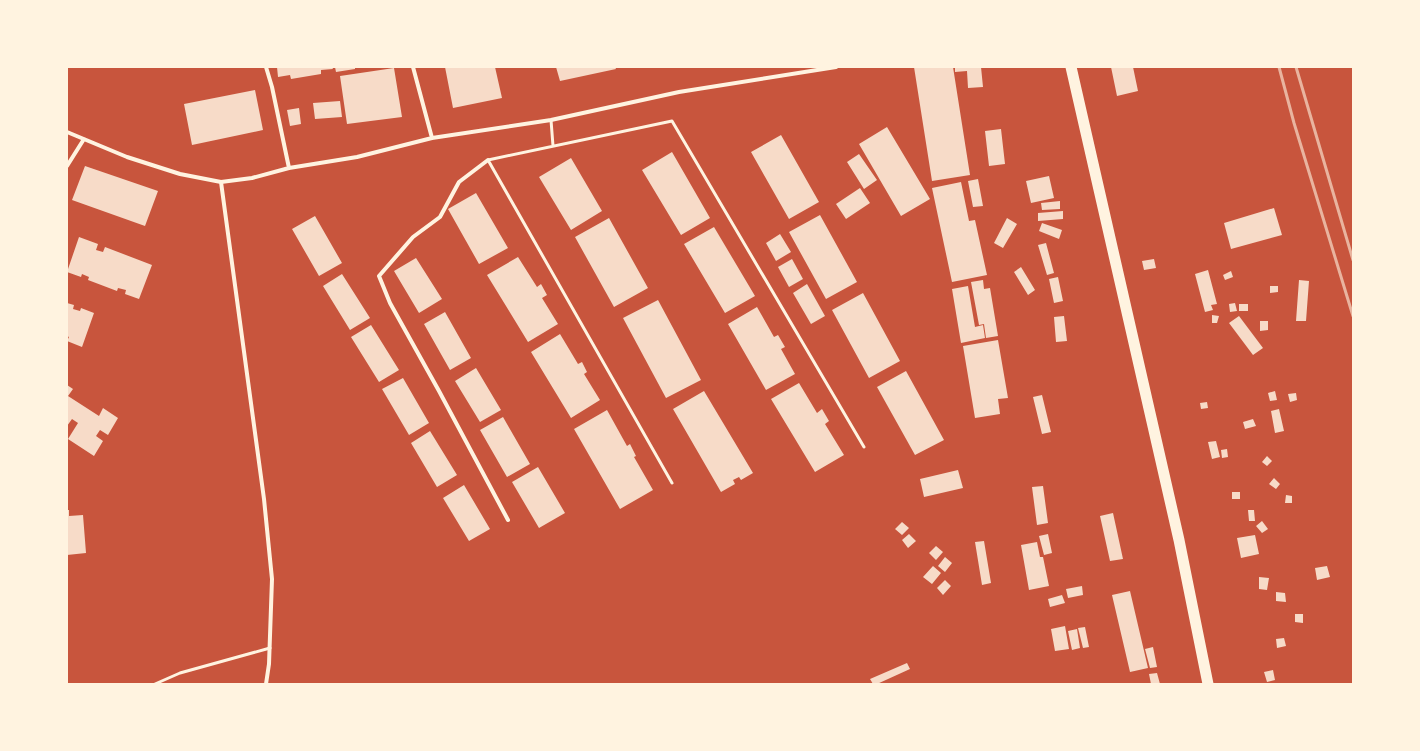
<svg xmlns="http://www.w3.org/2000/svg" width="1420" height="751" font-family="'Sofia Sans Condensed',sans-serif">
  <rect width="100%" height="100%" fill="#c8553d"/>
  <path fill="#f7dbc8" d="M277,67H332L333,69L321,70V74L291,79L290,75L278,77Z
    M335,67H355V69L336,72Z
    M445,67H495L502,98L453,108Z
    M556,67H615L616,69L560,81Z
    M914,67H953L970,175L932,181Z
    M955,67H981L983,87L968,88L967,71L955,72Z
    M1111,67H1133L1138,91L1117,96Z
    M394,68L402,117L347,124L340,76Z
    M255,90L263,130L192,145L184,104Z
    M340,101L342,117L315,119L313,103Z
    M299,108L301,124L290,126L287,110Z
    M887,127L930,199L901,216L859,144Z
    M1001,129L1005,164L989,166L985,131Z
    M781,135L819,202L789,219L751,152Z
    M672,152L710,218L681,235L642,170Z
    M859,154L877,180L864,189L847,162Z
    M571,158L602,211L571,230L539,177Z
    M85,166L158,191L145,226L72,200Z
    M1049,176L1054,198L1031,203L1026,181Z
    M978,179L983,206L973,207L968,181Z
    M961,182L969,221L975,220L987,275L952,282L932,188Z
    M860,188L870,203L846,219L836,204Z
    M476,193L508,248L479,264L448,209Z
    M1060,201V209L1042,210L1041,203Z
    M1274,208L1282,235L1231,249L1224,223Z
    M1063,211V219L1038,221V213Z
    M820,215L857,282L826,299L789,232Z
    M315,216L342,263L319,276L292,229Z
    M609,218L648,288L614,307L575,237Z
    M1007,218L1017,224L1003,248L994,243Z
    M1042,223L1062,230L1059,239L1039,231Z
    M714,227L755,296L725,313L684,244Z
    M780,234L791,252L776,261L766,243Z
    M79,237L98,244L96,250L103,252L105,247L152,265L139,299L125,294L126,290L118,288L117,291L88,280L89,277L82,274L81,277L67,272Z
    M1046,243L1054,273L1047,275L1038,245Z
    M518,257L537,287L541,284L547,295L542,298L558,324L528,342L487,275Z
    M416,258L442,299L419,313L394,271Z
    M792,259L803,279L789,287L778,267Z
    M1154,259L1156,268L1144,270L1142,261Z
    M1021,267L1035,290L1028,295L1014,272Z
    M1208,270L1217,304L1211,305L1213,310L1205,312L1195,274Z
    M1231,271L1233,277L1225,280L1223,275Z
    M342,274L370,318L350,330L323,286Z
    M1058,277L1063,301L1054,303L1049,279Z
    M983,280L984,289L990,288L998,336L986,338L984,324L979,325L971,282Z
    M1299,280L1309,281L1306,321H1296Z
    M807,284L825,316L811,324L793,293Z
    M968,286L975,327L983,325L985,338L961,343L952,289Z
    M1270,286H1278V292L1270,293Z
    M863,293L900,361L869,378L832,310Z
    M658,300L701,380L666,398L623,318Z
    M67,303L74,305L73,309L80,311L81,308L94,313L82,347L67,341L69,337L67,336Z
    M1235,303L1237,311L1230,312L1229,304Z
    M1239,304H1248V311H1239Z
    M757,307L774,337L778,335L785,347L781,349L795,374L766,390L728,324Z
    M445,312L471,358L450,370L424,324Z
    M1212,315L1219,316L1217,323H1212Z
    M1064,316L1067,341L1056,342L1054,317Z
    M1239,316L1263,348L1253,355L1229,323Z
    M1260,321H1268V330L1260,331Z
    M371,325L399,370L379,382L351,337Z
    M560,334L578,364L582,362L587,372L584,374L600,400L571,418L531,352Z
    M998,340L1008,398L998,399L1000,414L975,418L963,346Z
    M476,368L501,410L480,422L455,381Z
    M906,371L944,440L915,455L877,387Z
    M403,378L429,423L409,435L382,389Z
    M799,383L817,413L822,409L829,421L825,424L844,455L815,472L771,399Z
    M67,385L73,389L68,396L99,416L103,408L118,418L108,435L100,430L96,436L103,441L94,456L68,439L78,423L72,419L67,426Z
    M704,391L753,473L741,480L739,477L733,480L735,484L721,492L673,409Z
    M1275,391L1277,400L1270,401L1268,393Z
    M1296,393L1297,400L1290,402L1288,394Z
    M1042,395L1051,432L1042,434L1033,397Z
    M1207,402L1208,408L1201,409L1200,403Z
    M1279,409L1284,431L1275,433L1271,411Z
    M607,410L627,446L630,444L636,456L634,457L653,490L620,509L574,429Z
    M503,417L530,464L507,477L480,430Z
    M1253,419L1256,426L1245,429L1243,422Z
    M430,431L457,475L437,487L411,443Z
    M1216,441L1220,457L1212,459L1208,442Z
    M1227,449L1228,457L1222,458L1221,450Z
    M1267,456L1272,461L1267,466L1262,462Z
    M538,467L565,513L539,528L512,482Z
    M958,470L963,488L924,497L920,479Z
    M1274,478L1280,484L1276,489L1269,484Z
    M464,485L490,529L469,541L443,498Z
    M1043,486L1048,523L1037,525L1032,487Z
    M1232,492H1240V499H1232Z
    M1286,495L1292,496V503H1285Z
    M67,510H69V516L83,515L86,553L67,555Z
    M1248,510H1254L1255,521H1249Z
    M1113,513L1123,559L1110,561L1100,516Z
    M1262,521L1268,529L1262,533L1256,526Z
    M902,522L909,528L902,535L895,529Z
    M909,534L916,541L908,548L902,540Z
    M1048,534L1052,553L1044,555L1039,536Z
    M1255,535L1259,554L1241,558L1237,538Z
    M984,541L991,583L982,585L975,542Z
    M1037,542L1040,557H1043L1049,586L1029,590L1021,545Z
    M936,546L943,552L936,560L929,553Z
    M945,557L952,563L945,572L938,566Z
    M933,566L941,573L932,584L923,577Z
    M1327,566L1330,577L1317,580L1315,568Z
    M1259,577L1269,578L1267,590L1259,589Z
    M945,580L951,586L943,595L937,588Z
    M1082,586L1083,595L1068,598L1066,589Z
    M1130,591L1148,668L1130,672L1112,595Z
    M1276,592L1285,593L1286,602L1276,601Z
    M1062,595L1065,603L1050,607L1048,599Z
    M1295,614H1303V623L1295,622Z
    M1065,626L1069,649L1055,651L1051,629Z
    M1085,627L1089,647L1083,648L1078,628Z
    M1077,629L1080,648L1072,650L1068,631Z
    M1284,638L1286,646L1277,648L1276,639Z
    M1153,647L1157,667L1150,668L1145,649Z
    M907,663L910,669L877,684H873L870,679Z
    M1273,670L1275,680L1267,682L1264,672Z
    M1157,673L1160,684H1151L1149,674Z"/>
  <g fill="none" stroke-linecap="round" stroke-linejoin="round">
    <path stroke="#fff3e0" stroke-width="3" d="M551,120L553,146
      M672,483L488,160L672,121L864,447
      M155,684L180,673L270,648"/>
    <path stroke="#fff3e0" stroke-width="4" d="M266,67L272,87L289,168
      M413,67L432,138
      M67,132L127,157L180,174L221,182L252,178L289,168L357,157L432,138L551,120L679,92L836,67
      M488,160L459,182L440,217L413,237L379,276L390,303L439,391L508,520
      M67,166L84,139
      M221,182L264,499L272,579L269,664L266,684"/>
    <path stroke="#fff3e0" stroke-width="11" d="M1071,67L1179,540L1208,684"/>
    <path stroke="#e9b49f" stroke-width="3" d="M1279,67L1294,123L1353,316
      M1296,67L1353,260"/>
  </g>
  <rect width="1420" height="751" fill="none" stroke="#fff3e0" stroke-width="136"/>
</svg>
